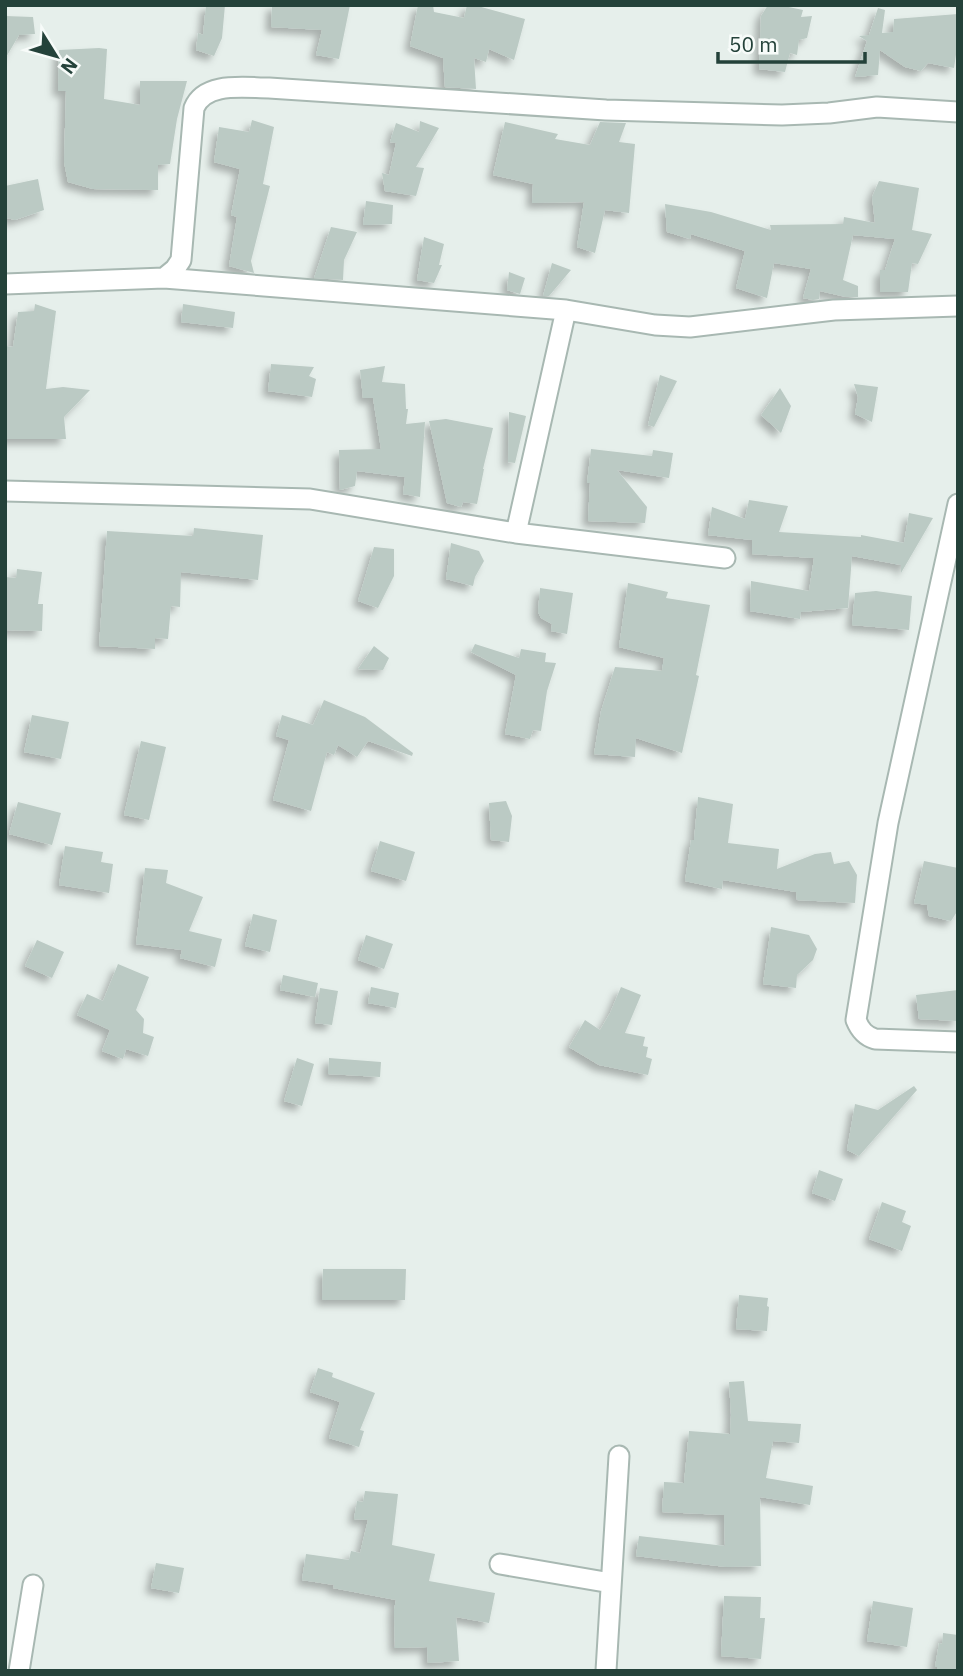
<svg xmlns="http://www.w3.org/2000/svg" width="963" height="1676" font-family="'IBM Plex Sans',sans-serif">
  <defs>
    <filter id="shadow"><feDropShadow dx="-5.5" dy="5.5" stdDeviation="3.5" flood-color="#0004"/></filter>
  </defs>
  <rect width="100%" height="100%" fill="#e6efeb"/>
  <path fill="#bbcac4" filter="url(#shadow)" d="M206,5H225L222,38L214,56L196,50L198,33L203,35Z
    M272,5H350L339,59L316,55L322,30L271,27Z
    M418,5H433L434,12L464,18L467,5H474L525,19L514,60L489,49L486,62L474,58L476,89L445,87L443,58L410,46Z
    M768,5H779L803,10L801,17L812,16L807,38L799,40L797,55L790,53L785,72L759,69L761,16Z
    M878,8L885,10L882,33L893,32L894,19L958,14V41L954,68L928,63L921,71L905,67L880,50L878,75L855,77L867,41L859,36L869,35Z
    M5,16L33,17L35,34L19,35L5,59Z
    M99,48L107,49L104,99L140,105V81H187L177,119L170,164L158,165V190L93,189L68,182L64,162L66,91H58L59,50Z
    M252,120L274,127L263,184L270,186L251,261L254,273L229,266L237,217L231,215L240,169L214,162L219,127L249,132Z
    M420,121L439,128L416,167L424,168L416,196L385,191L382,173L389,175L396,143L390,142L396,123L419,132Z
    M505,122L558,134L555,139L590,145L600,122L626,123L619,142L635,144L629,213L605,210L595,253L577,247L584,202L532,203L533,184L493,175Z
    M38,179L44,210L15,220L7,218L5,186Z
    M879,181L919,188L912,230L932,234L918,264L912,263L908,292H880V270H885L895,239L853,235L843,280L858,286V297H846L820,291L819,299L813,300L803,298L811,269L774,263L767,298L736,288L745,251L691,234L690,239L667,232L665,204L711,212L771,230L770,225L843,224L844,217L875,223L872,197Z
    M366,201L393,205L392,224L363,225Z
    M331,227L357,232L344,260L343,280L314,278Z
    M424,237L444,244L439,265H442L434,283L417,280Z
    M552,263L571,270L549,296H543Z
    M509,272L525,278L520,294L507,290Z
    M35,304L56,311L46,389L63,387L90,390L64,417L66,439H5V346L13,347L18,312L34,311Z
    M183,304L235,312L233,328L181,322Z
    M271,364L314,367L309,376L316,379L312,397L268,391Z
    M385,366L382,382L405,384L406,409H408L406,424L425,422L420,497L403,494L405,477L357,471L355,486L340,490L339,450L381,449L373,398H363L360,370Z
    M660,375L677,381L654,427L648,425Z
    M854,384L878,387L872,422L855,414L858,397Z
    M780,388L791,406L781,433L761,415Z
    M509,412L526,416L515,463L508,462Z
    M446,419L493,428L483,469H484L477,504L463,502L461,507L447,503L429,421Z
    M591,449L652,456L653,450L673,453L669,478L617,470L647,507L645,523L588,521L590,483H587Z
    M749,500L788,506L779,532L861,537V535L904,543L909,513L933,518L901,573V565L852,556L848,608L801,612L800,619L750,611L751,581L809,591L814,558L752,554V540L708,535L712,507L745,519Z
    M194,528L263,535L258,580L181,572L180,607L171,606L168,639L155,638V649L99,646L107,531L193,536Z
    M451,543L479,551L484,561L475,577L473,586L446,579Z
    M374,547L394,549V576L378,608L358,601Z
    M17,569L42,572L38,604H43L42,631L5,630V577L16,578Z
    M628,583L668,592L666,598L710,605L696,675L699,676L682,753L636,738L635,757L594,754L601,711L615,667L662,671L664,658L619,647Z
    M540,588L573,593L567,634L551,631L552,624L541,618L538,612Z
    M876,591L912,596L909,630L852,625L855,593Z
    M475,644L519,658L521,649L546,653L545,662L556,663L547,691L541,731L533,730L530,739L505,734L516,675L471,652Z
    M374,646L389,658L383,670L358,669Z
    M324,700L365,717L413,753L412,756L368,741L357,757L338,745L334,755L327,752L311,811L273,800L289,740L276,736L282,715L313,725Z
    M32,715L69,722L61,759L24,752Z
    M141,741L166,747L149,820L124,815Z
    M698,797L733,804L728,843L779,849L777,869L815,854L831,852L834,864L849,861L857,875L855,903L797,900L796,892L723,880L722,889L685,881L691,840H694Z
    M506,801L512,816L509,842L491,840L489,803Z
    M18,802L61,813L52,845L9,834Z
    M380,841L415,852L406,881L371,871Z
    M65,846L103,852L101,862L113,864L109,893L59,885Z
    M924,861L958,868V910L951,921L929,916L927,905L914,903Z
    M145,868L168,870L166,883L203,897L189,931L222,939L215,967L180,958L182,950L136,944Z
    M253,914L277,920L270,952L245,946Z
    M771,927L809,935L817,949L813,960L797,975L796,988L763,984Z
    M366,935L393,944L384,969L358,960Z
    M37,940L64,952L52,978L25,966Z
    M118,964L149,977L136,1010L144,1019L143,1033L154,1037L148,1056L126,1049L123,1059L102,1051L110,1030L77,1015L87,994L103,1001Z
    M283,975L318,983L315,997L280,990Z
    M371,987L399,993L396,1008L368,1003Z
    M621,987L641,995L625,1033L645,1037L643,1046L648,1047L646,1057L652,1059L648,1075L599,1065L569,1047L585,1020L600,1030L610,1013Z
    M320,988L338,991L332,1025L315,1023Z
    M958,990V1021L919,1019L916,995Z
    M297,1058L314,1064L302,1106L284,1101Z
    M329,1058L381,1062L380,1077L328,1074Z
    M914,1086L917,1090L859,1156L847,1150L855,1104L878,1110Z
    M819,1170L843,1179L835,1201L812,1193Z
    M882,1202L906,1211L902,1222L911,1226L902,1251L869,1239Z
    M323,1269H406L405,1300H322Z
    M739,1295L768,1298L767,1306L769,1307L767,1331L736,1329Z
    M318,1368L333,1373L332,1377L375,1393L360,1430L364,1431L359,1447L329,1438L340,1402L310,1392Z
    M744,1381L748,1421L801,1424L799,1443L773,1441L766,1478L813,1486L810,1505L760,1497L761,1566L726,1567L636,1556L639,1536L725,1546L724,1515L662,1512L664,1482L684,1483L689,1431L730,1434L731,1415L729,1382Z
    M365,1491L398,1494L392,1545L435,1554L429,1581L495,1593L489,1623L456,1617L459,1661L428,1663L427,1647L395,1648L394,1610L396,1600L333,1588L334,1585L302,1580L306,1554L349,1560L351,1551L360,1553L368,1520L354,1519L357,1501L363,1502Z
    M156,1563L184,1568L179,1593L151,1588Z
    M724,1596L761,1597L760,1618H765L761,1659L721,1656Z
    M873,1601L913,1608L907,1647L867,1641Z
    M943,1633L958,1635V1671H937V1667H935L939,1643L942,1644Z"/>
  <g fill="none" stroke-linecap="round" stroke-linejoin="round">
    <g stroke="#a8b8b2" stroke-width="23">
      <path id="street" d="M164,278L175,269L181,260L194,108C205,81 245,88 269,88L606,110L782,115L829,113L877,107L958,112
        M5,284L164,278L566,310L655,325L690,327L834,310L958,306
        M5,491L310,499L516,533L725,558
        M958,504L888,823L856,1020C860,1030 865,1036 875,1039L958,1042
        M516,533L566,310
        M500,1564L611,1583
        M19,1671L33,1585
        M606,1671L619,1456"/>
    </g>
    <use href="#street" stroke="#fff" stroke-width="19"/>
  </g>
  <rect width="963" height="1676" fill="none" stroke="#24423a" stroke-width="14"/>
  <g transform="translate(56 56) rotate(127)" stroke="#f7fbf9" stroke-width="5" paint-order="stroke">
  <path d="M0-5L12 26L0 18L-12 26Z" fill="#24423a"/>
  <text y="-10" font-size="19" font-weight="bold" text-anchor="middle" fill="#24423a">N</text>
  </g>
  <path d="M718 52v10h147v-10" fill="none" stroke="#24423a" stroke-width="3.5"/>
  <text x="729" y="52" font-size="21" fill="#24423a" stroke="#f7fbf9" stroke-width="5" paint-order="stroke">50 m</text>
</svg>
